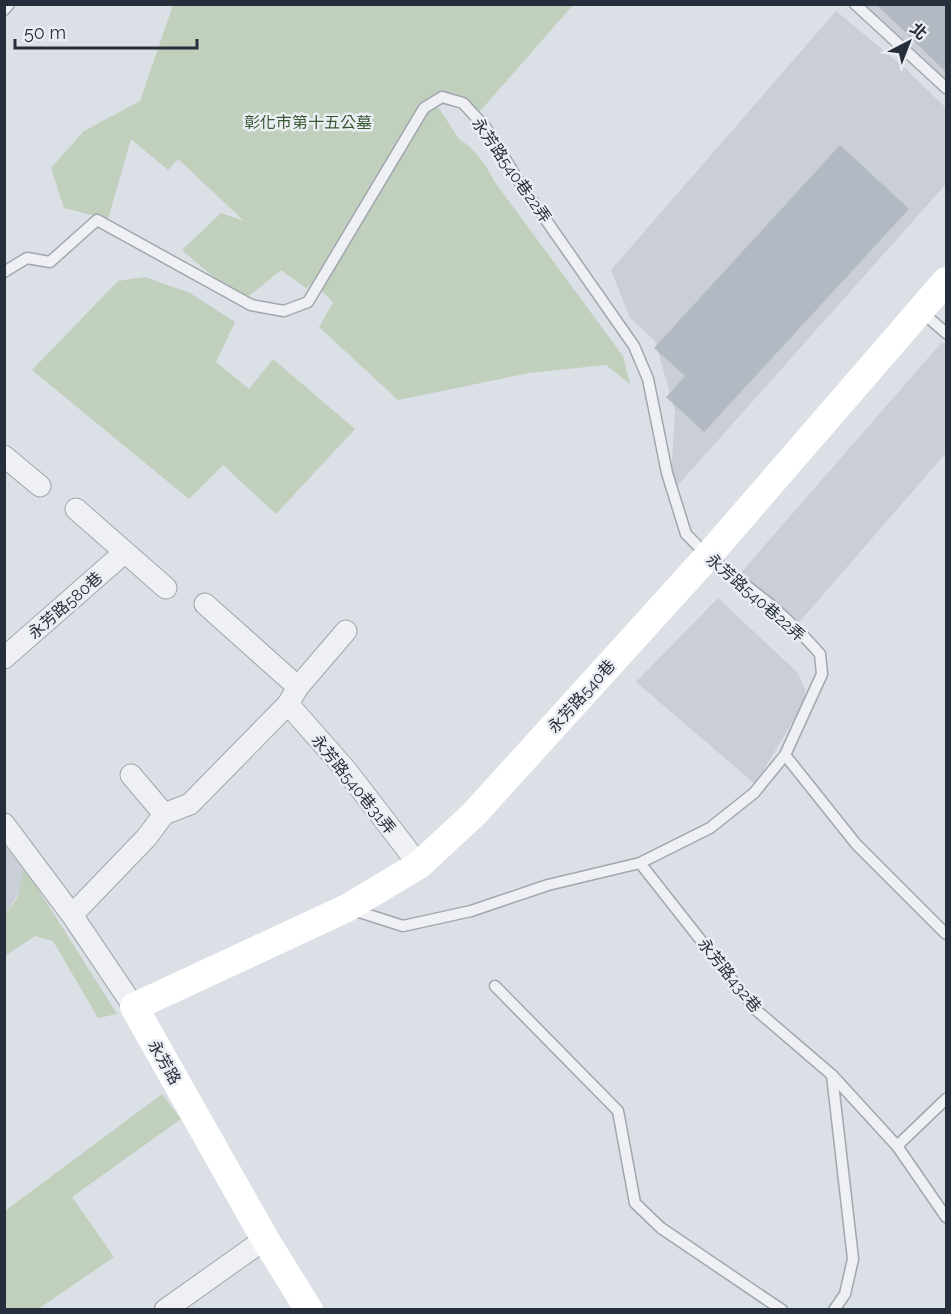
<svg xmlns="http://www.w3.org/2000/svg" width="951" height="1314" font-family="Raleway,'Noto Sans TC',sans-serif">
  <rect width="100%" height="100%" fill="#dbdfe6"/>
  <path fill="#c9ced7" d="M860,5H946V84Z
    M836,11L906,69L946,108V184L670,494L675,411L655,341L630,318L611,270Z
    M942,342L946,346V453L788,635L731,584Z
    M718,598L798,673L805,689V701L755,784L636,682Z
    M5,846L23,865L22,885L10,908L5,913Z"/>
  <path fill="#c1cfbd" d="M173,5H573L474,118L445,96L433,99L459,139C475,149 486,164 494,181L623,356L630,384L606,365L529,373L398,400L319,327L333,302L313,283L306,288L281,270L249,296L230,291L182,250L221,213L244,221L178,159L168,170L131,139L108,219L64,208L51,168L84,131L140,101Z
    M145,277L190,293L235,322L216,362L249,389L273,359L355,429L276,514L223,465L189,499L32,370L118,281Z
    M23,865L117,1014L98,1018L53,941L35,936L5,956V913C20,901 22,883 23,865Z
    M162,1094L181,1119L72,1197L114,1257L38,1309L5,1310V1211Z"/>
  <path fill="#b3b9c2" d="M876,4H946V72Z
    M840,145L909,209L704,432L666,397L685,376L654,348Z"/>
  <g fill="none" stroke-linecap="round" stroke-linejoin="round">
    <g stroke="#a1a6af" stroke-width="13">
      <path id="lane" d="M855,4L946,88
        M4,10L9,4
        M4,272L27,258L50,262L97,220L251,305L284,311L308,302L424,108L442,97L463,103L486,128L518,180L634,346L648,379L667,473L686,534L708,556L771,605L801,633L820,654L822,674L785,755L754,793L710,828L640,863L548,885L471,911L403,926L353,910
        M922,312L946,333
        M785,755L856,844L946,934
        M640,863L755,1009L832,1075L897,1146L946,1217
        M495,986L618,1111L635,1203L661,1228L782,1310
        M832,1075L853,1259L845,1294L834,1310
        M897,1146L946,1099"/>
    </g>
    <g stroke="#a1a6af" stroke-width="23">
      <path id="street" d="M4,456L40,486
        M76,509L166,588
        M205,604L298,687
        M4,658L125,552
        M288,704L346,770L419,865
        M131,775L164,814L190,804L288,704L298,687L346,631
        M4,824L72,915L134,1007
        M72,915L147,837L164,814
        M165,1310L265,1239"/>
    </g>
    <use href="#lane" stroke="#eef0f4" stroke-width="10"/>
    <use href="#street" stroke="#eef0f4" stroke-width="21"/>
    <path stroke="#fff" stroke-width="28" d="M309,1310L265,1239L134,1007L347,908L419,865L474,814L708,556L946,281"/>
  </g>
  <g text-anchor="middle" stroke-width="5" stroke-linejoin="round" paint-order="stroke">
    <g font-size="16" fill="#3a5733" stroke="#eaeef3">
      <text x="308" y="128">彰化市第十五公墓</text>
    </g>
    <g font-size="16" fill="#262d3b" stroke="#eaeef3">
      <text transform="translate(512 170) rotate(55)" y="6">永芳路540巷22弄</text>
      <text transform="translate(756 597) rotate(41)" y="6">永芳路540巷22弄</text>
      <text transform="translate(65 605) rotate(-41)" y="6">永芳路580巷</text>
      <text transform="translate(581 696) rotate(-48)" y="6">永芳路540巷</text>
      <text transform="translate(354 784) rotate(51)" y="6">永芳路540巷31弄</text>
      <text transform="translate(730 975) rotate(51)" y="6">永芳路432巷</text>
      <text transform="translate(165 1062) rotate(60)" y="6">永芳路</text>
    </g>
  </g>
  <rect width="951" height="1314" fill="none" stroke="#262d3b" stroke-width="12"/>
  <g transform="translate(909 42) rotate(42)" stroke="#eaeef3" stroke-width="4.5" paint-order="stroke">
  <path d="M0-4.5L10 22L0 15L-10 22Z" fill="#262d3b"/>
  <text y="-9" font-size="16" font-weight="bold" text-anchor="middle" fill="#262d3b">北</text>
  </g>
  <path d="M15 39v9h182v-9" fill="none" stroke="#262d3b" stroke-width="3"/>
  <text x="24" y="39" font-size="18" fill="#262d3b" stroke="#eaeef3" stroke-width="4.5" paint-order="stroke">50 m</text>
</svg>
